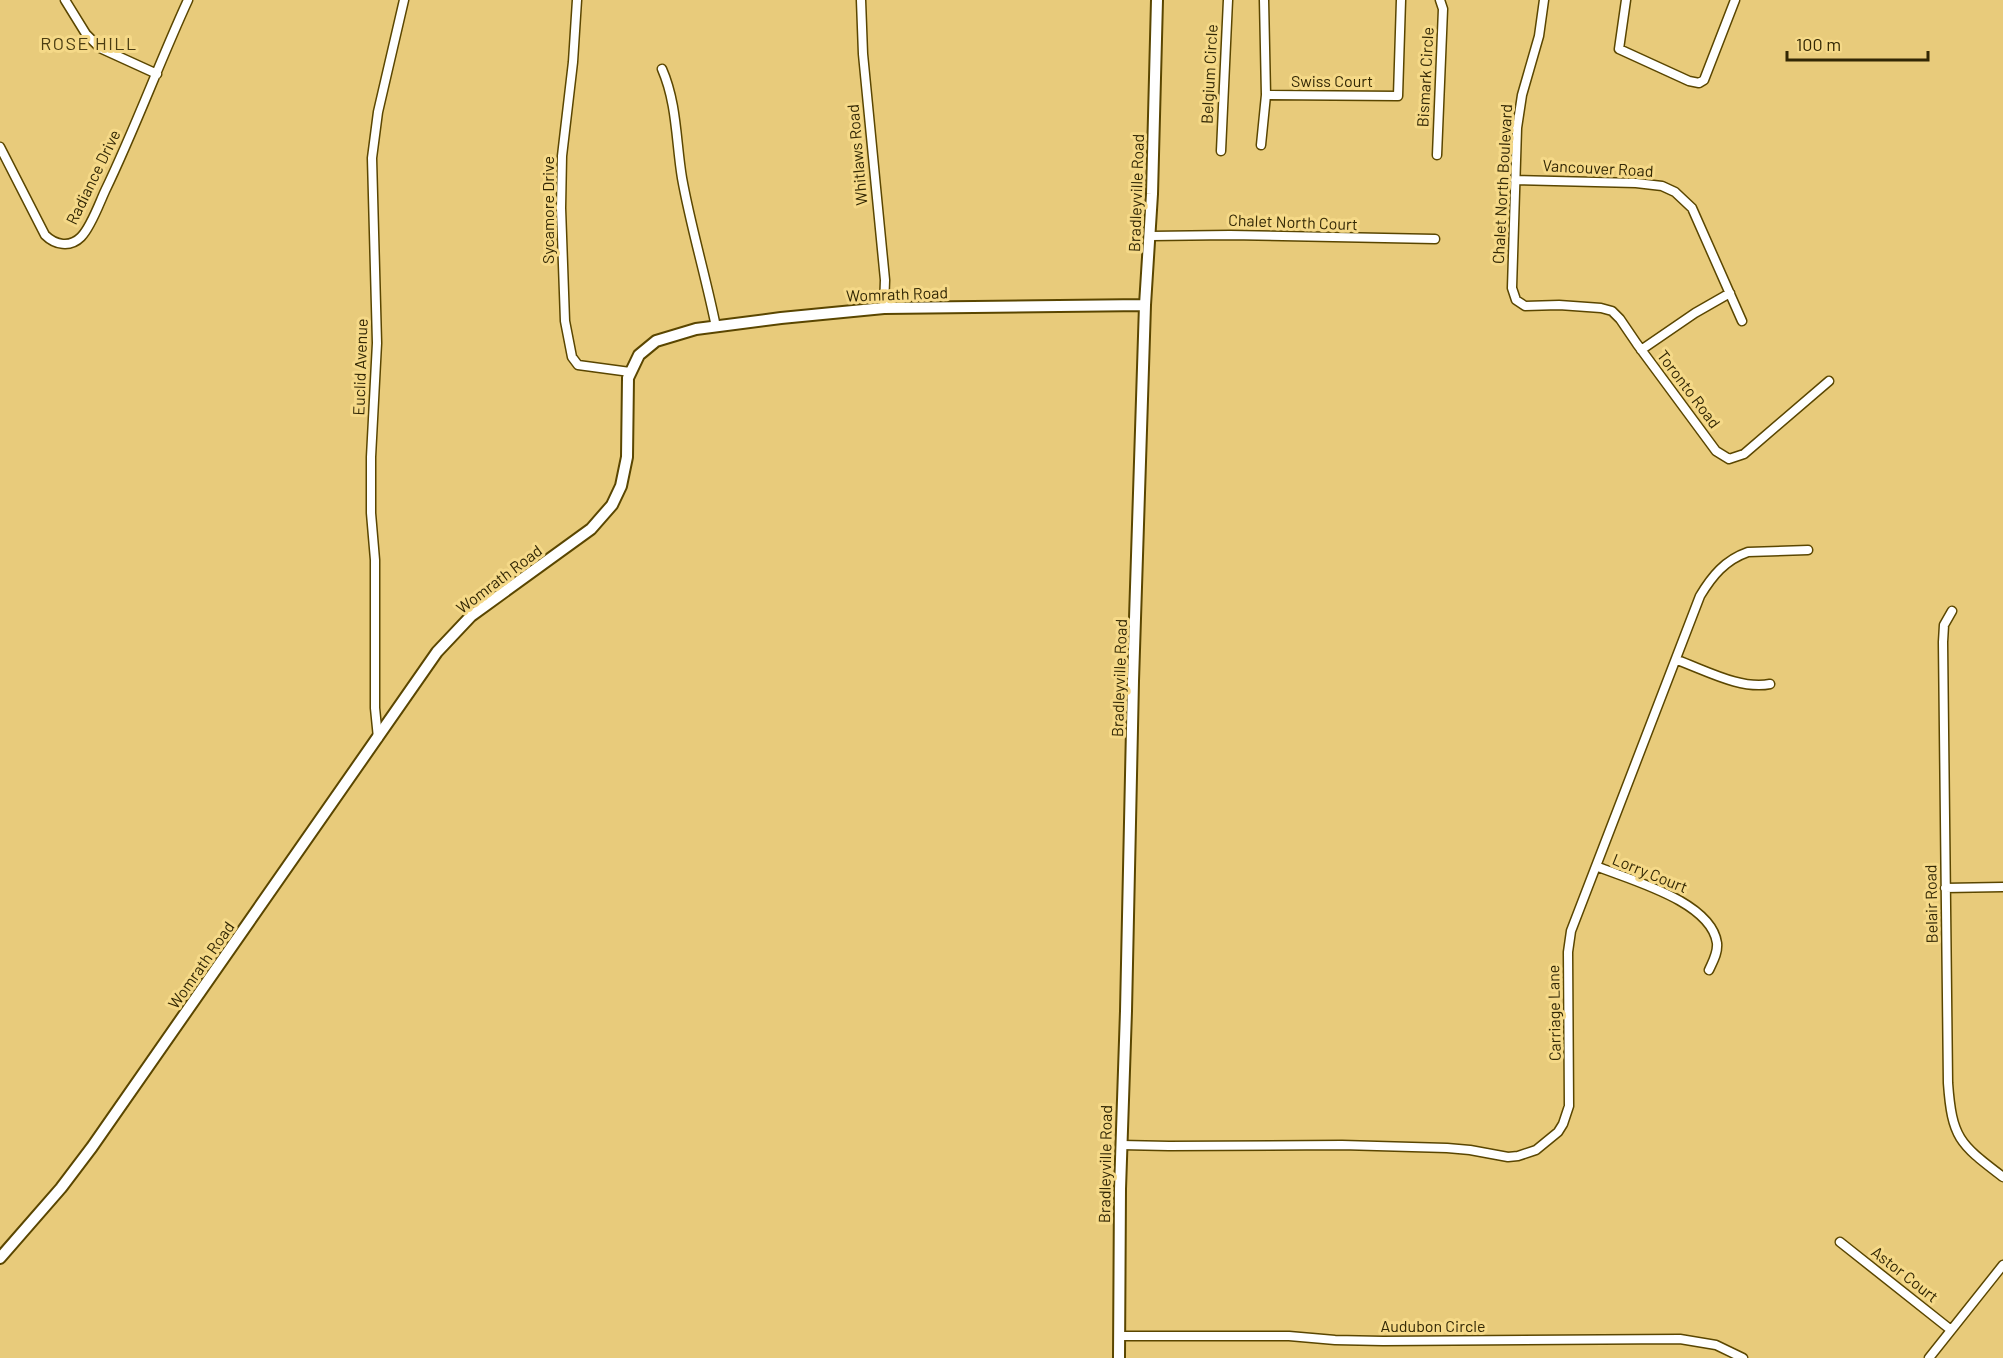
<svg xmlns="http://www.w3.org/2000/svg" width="2003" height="1358" font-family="Barlow,sans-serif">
  <rect width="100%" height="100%" fill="#e8cb7b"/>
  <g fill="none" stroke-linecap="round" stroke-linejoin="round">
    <g stroke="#5a4600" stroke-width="11">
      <path id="minor" d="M65,0L86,34L100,48L157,74
        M577,0L573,62L562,156L561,208L565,321L572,357L578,365L630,372
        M861,0L863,54L885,280L884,308
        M1544,0L1539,36L1522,95L1517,128L1512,288L1516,300L1525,306L1559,305L1601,308L1612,311L1620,319L1637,344L1716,451L1729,459L1744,454L1829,381
        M1626,0L1619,49L1689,81L1699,83L1704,80L1735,0
        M662,69C677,103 676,142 682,178C691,228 706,277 716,327
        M1266,95L1398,96L1401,0
        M1261,145L1266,95L1264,0
        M0,147L45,235C55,245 70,248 81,237C91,227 99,204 105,191C135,129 159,63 188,0
        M1221,151L1228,0
        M1437,155L1443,9L1440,0
        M1515,180L1636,183L1662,186L1675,192L1692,208L1742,321
        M1151,236L1230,235L1435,239
        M1641,350L1695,313L1730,293
        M1952,611L1944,625L1943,642L1948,1083C1952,1139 1960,1144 2003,1177
        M1677,660C1705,670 1741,690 1770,684
        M378,738L375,708V560L371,513V457L377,343L372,158L378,112L404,0
        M1596,866C1630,880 1711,901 1717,943C1718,953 1713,961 1709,970
        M1945,888L2003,887
        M1121,1145L1169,1146L1342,1145L1447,1148L1470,1150L1508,1157L1518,1156L1536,1150L1558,1132L1563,1124L1569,1106L1568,952L1571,931L1700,596C1712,576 1725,560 1748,552L1808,550
        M1840,1242L1951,1330
        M1119,1336H1289L1335,1340L1383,1341L1680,1339L1716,1345L1743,1358
        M1929,1358L2003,1265"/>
    </g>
    <g stroke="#5a4600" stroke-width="14">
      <path id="tertiary" d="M0,1258L61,1188L92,1147L437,652L471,616L591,529L612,505L621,486L627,457L628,378L639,355L656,341L696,329L781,318L884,308L1145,305
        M1119,1358L1120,1189L1126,1011L1133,681L1145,305L1152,194L1157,0"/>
    </g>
    <use href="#minor" stroke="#fff" stroke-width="8"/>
    <use href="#tertiary" stroke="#fff" stroke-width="10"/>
  </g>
  <g text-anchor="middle" stroke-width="6" stroke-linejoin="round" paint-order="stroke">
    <g font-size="16" fill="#322704" stroke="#f5d988">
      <text transform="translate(1209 74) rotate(-87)" y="6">Belgium Circle</text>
      <text transform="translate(1425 77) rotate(-87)" y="6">Bismark Circle</text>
      <text x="1332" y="87">Swiss Court</text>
      <text transform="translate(857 155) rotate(-95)" y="6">Whitlaws Road</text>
      <text transform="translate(1598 168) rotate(3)" y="6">Vancouver Road</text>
      <text transform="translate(93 177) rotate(-64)" y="6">Radiance Drive</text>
      <text transform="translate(1502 184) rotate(-87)" y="6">Chalet North Boulevard</text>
      <text transform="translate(1136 193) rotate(-88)" y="6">Bradleyville Road</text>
      <text transform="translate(548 210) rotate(-90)" y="6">Sycamore Drive</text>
      <text transform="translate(1293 222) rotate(2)" y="6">Chalet North Court</text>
      <text transform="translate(897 294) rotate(-2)" y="6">Womrath Road</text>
      <text transform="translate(360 367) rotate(-88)" y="6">Euclid Avenue</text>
      <text transform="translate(1689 389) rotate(53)" y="6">Toronto Road</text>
      <text transform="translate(499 579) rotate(-37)" y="6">Womrath Road</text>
      <text transform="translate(1119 678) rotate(-88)" y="6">Bradleyville Road</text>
      <text transform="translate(1650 873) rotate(22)" y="6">Lorry Court</text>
      <text transform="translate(1931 904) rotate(-91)" y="6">Belair Road</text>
      <text transform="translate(201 965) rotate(-55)" y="6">Womrath Road</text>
      <text transform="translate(1554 1013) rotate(-91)" y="6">Carriage Lane</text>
      <text transform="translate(1105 1164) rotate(-89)" y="6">Bradleyville Road</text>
      <text transform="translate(1905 1274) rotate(38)" y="6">Astor Court</text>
      <text x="1433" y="1332">Audubon Circle</text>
    </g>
    <g font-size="18" letter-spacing="1.5" fill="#4b3d12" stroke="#f5d988">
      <text x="89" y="50">ROSE HILL</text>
    </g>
  </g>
  <path d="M1787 51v9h141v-9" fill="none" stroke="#322704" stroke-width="3"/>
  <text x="1796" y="51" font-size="18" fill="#322704" stroke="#f5d988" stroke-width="4.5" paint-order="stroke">100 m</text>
</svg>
